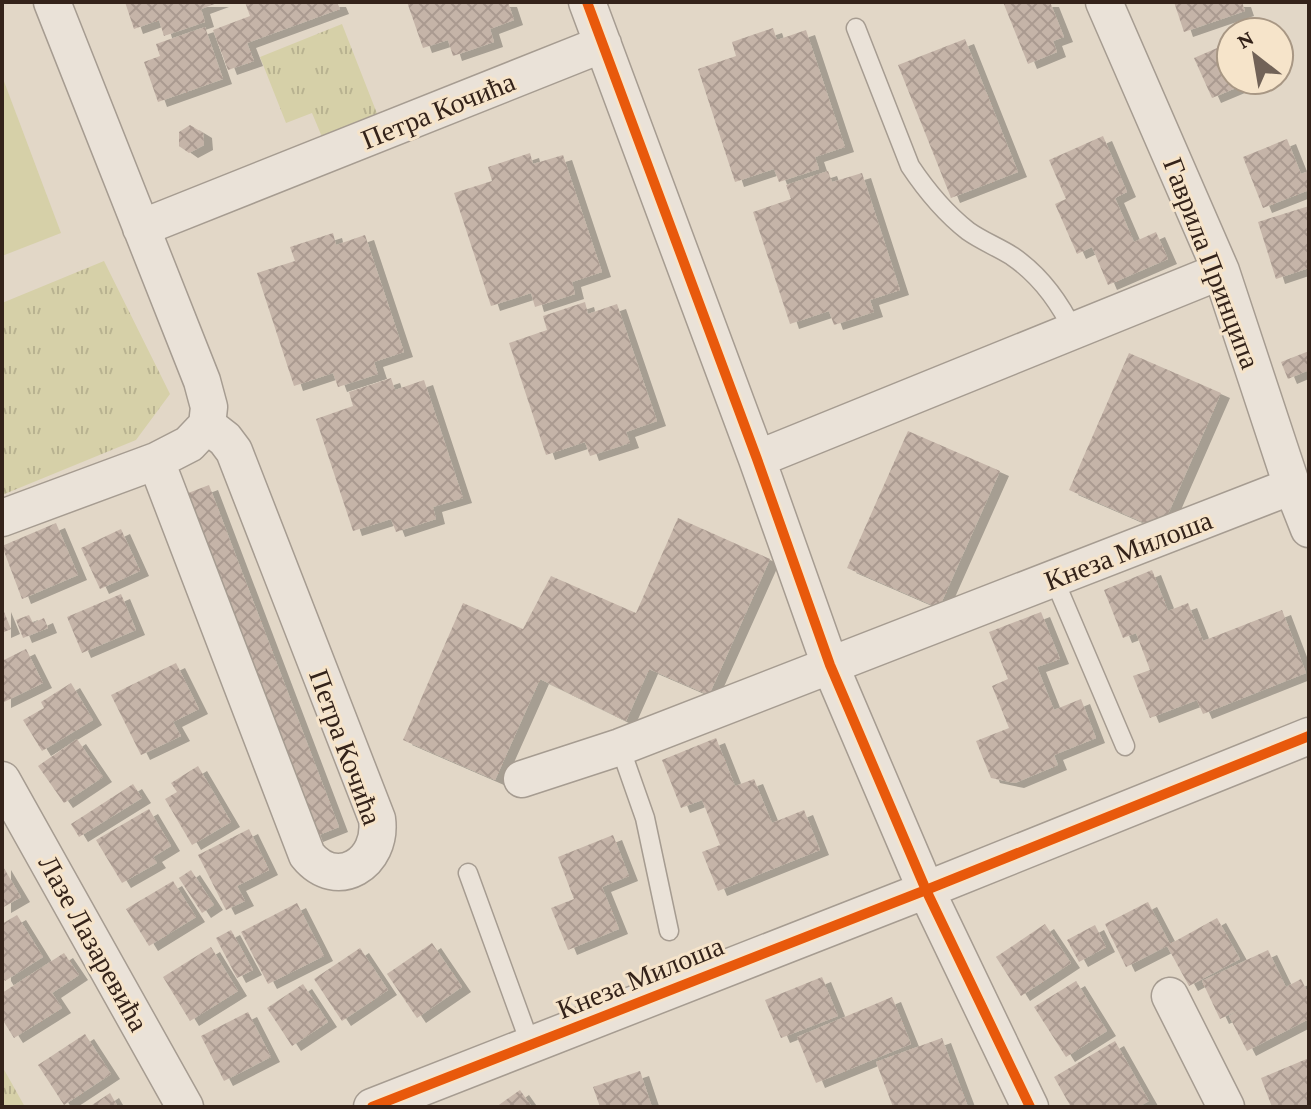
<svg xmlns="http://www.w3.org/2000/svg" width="1311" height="1109" font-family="'Crimson Pro',serif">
  <defs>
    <pattern id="grass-tufts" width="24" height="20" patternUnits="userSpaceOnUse" patternTransform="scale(2)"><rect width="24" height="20" fill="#d6d0a8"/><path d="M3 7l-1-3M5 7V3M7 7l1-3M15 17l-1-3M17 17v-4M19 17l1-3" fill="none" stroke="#b8b290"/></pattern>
    <pattern id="building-cross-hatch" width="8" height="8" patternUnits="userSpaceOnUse" patternTransform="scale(2)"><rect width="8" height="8" fill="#c5b4a8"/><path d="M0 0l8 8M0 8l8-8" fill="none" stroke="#aa9a90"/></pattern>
    <filter id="shadow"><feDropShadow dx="9" dy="5" stdDeviation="0" flood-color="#0004"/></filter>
  </defs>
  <rect width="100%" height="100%" fill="#e2d7c7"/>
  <path fill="url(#grass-tufts)" d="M342,24L378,116L322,137L312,113L286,123L260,57Z
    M104,261L170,394L136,440L2,495V303Z
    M2,1066L25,1107H2Z"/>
  <path fill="#d6d0a8" d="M2,76L61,233L2,256Z"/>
  <path fill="url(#building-cross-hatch)" filter="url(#shadow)" d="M125,2H220L201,9L205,22L164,36L159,20L134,29Z
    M245,2H337L340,9L247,43L254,61L228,70L213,30L250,16Z
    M407,2H508L514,20L490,29L494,42L453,56L448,40L423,48Z
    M1003,2H1050L1064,37L1053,41L1057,52L1028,64Z
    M1174,2H1242L1245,11L1184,32Z
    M205,27L223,79L158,102L144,62L160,56L156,44Z
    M773,28L777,40L806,30L845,147L815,157L819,169L779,182L774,169L735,182L698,69L736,56L732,42Z
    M965,39L1018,172L951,198L898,65Z
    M1231,42V80H1255L1212,98L1194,58Z
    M190,125L203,133L204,145L189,153L179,146V132Z
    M1103,136L1127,192L1115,198L1134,242L1156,232L1168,259L1108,285L1092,247L1077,254L1055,204L1066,199L1049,160Z
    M1287,139L1301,174L1309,171V190L1263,208L1243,157Z
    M530,153L533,164L563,155L602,272L572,282L575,294L535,307L531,293L491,306L454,193L492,181L488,167Z
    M828,171L832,182L862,173L900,290L870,300L874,312L834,325L829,311L790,324L753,212L791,199L786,185Z
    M1309,206V268L1276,279L1258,222Z
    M333,233L336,245L365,235L404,352L374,362L378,374L338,387L333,373L294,386L257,273L295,261L290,247Z
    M585,302L588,314L617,304L657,421L626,432L630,443L590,456L585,442L546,455L509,343L547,330L543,316Z
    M1309,351V370L1288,379L1281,362Z
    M1129,353L1221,393L1161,530L1069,490Z
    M391,378L395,390L424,380L463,498L433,507L436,519L396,532L391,519L353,531L316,419L353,406L349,392Z
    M908,431L1000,471L939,608L847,568Z
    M209,485L339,827L314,837L183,495Z
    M678,518L770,559L709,695L649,669L626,721L540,679L495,780L403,740L463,603L523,629L551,576L636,613Z
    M56,523L78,575L22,599L2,546Z
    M121,529L140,571L100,589L81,548Z
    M1152,570L1168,611L1188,603L1203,641L1282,610L1306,673L1203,714L1197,700L1150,718L1133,676L1150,670L1136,633L1123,638L1104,590Z
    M121,594L136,630L82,653L67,617Z
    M2,607L11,629L2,633Z
    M1041,612L1060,659L1037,667L1054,710L1081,699L1096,738L1054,755L1058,765L1015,783L991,778L976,741L1009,728L992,686L1008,679L989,632Z
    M29,615L33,623L44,618L48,628L23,638L16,620Z
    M26,649L43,683L2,703V661Z
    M176,663L199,709L173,722L181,736L141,755L111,695Z
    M71,683L93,720L42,751L23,720L44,708L41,702Z
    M716,738L735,786L754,779L772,823L804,810L820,850L718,891L702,852L720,845L702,800L681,808L662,760Z
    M77,739L103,777L64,803L38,766Z
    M198,766L231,822L192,845L165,799L177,792L171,783Z
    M133,784L142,798L79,837L71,824Z
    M149,809L171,846L153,857L157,863L122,883L96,840Z
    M249,829L269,870L237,886L245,901L226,910L198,855Z
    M613,835L629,876L602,887L619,929L568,950L551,908L574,899L558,857Z
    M2,865L21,897L2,908Z
    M191,870L214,905L202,913L179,878Z
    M173,881L196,917L149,946L126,909Z
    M1148,902L1170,944L1217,918L1240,959L1189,986L1167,946L1126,967L1105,924Z
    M297,903L324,956L268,984L241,932Z
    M17,915L43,957L5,981L2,976V924Z
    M1045,924L1071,963L1021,996L996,957Z
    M1095,925L1106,947L1079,962L1067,940Z
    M231,930L253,970L237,978L216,938Z
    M432,943L462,987L417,1018L387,974Z
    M211,947L238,991L190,1021L163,977Z
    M360,948L388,990L342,1021L314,979Z
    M1268,950L1286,987L1301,979L1309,995V1019L1247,1051L1229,1016L1241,1009L1220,1019L1202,981Z
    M64,953L79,975L52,993L62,1008L14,1038L2,1019V993Z
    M822,977L838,1016L781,1038L765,1000Z
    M1076,981L1107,1031L1066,1057L1034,1007Z
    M303,984L328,1022L292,1046L267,1008Z
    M892,997L911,1044L816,1083L797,1037Z
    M248,1012L271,1057L224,1081L201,1036Z
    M85,1034L111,1074L64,1105L38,1065Z
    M942,1038L968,1107H893L876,1062Z
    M1115,1041L1149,1101L1138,1107H1071L1054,1077Z
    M1309,1058V1107H1272L1261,1078Z
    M640,1071L652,1107H600L593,1087Z
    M520,1090L532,1107H496Z
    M110,1093L118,1107H89Z"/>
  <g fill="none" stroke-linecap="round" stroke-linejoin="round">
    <g stroke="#a69c91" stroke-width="21">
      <path id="lane" d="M856,28L910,166C926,190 945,213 968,231C982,241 998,247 1012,256C1040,275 1059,301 1074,332
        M1054,579L1125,746
        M620,747L645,818L669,931
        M468,873L531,1046"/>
    </g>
    <g stroke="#a69c91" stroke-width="39">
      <path id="street" d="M52,2L202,381L209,407L207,425
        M587,2L757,459L830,665L926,890L1030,1107
        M1104,2L1221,271L1292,486L1309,529
        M141,228L603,44
        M757,459L1221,271
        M156,461L307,855C337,892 383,863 377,819L234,451L225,439L207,425
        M2,518L156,461L189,444L207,425
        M522,779L620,747L1292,486
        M2,780L185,1107
        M1170,996L1226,1107
        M372,1107L926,890L1309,736"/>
    </g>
    <use href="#lane" stroke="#eae2d8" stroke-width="18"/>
    <use href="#street" stroke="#eae2d8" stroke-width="36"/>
    <g stroke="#f6e4ca" stroke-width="15">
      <path id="cycleway" d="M587,2L757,459L830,665L926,890L1030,1107
        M372,1107L926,890L1309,736"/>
    </g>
    <use href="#cycleway" stroke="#e8590c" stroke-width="10"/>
  </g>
  <g text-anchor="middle" stroke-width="6" stroke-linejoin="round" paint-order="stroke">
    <g font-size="28" fill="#34231a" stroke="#f6e4ca">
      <text transform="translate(438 110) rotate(-22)" y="10">Петра Кочића</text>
      <text transform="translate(1212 263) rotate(69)" y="10">Гаврила Принципа</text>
      <text transform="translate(1128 550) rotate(-21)" y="10">Кнеза Милоша</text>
      <text transform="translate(346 747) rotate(70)" y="10">Петра Кочића</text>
      <text transform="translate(94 943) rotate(61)" y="10">Лазе Лазаревића</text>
      <text transform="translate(640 977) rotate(-22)" y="10">Кнеза Милоша</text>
    </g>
  </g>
  <rect width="1311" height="1109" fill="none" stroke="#34231a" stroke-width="8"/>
  <g transform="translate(1255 56) rotate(329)"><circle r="38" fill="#f6e4ca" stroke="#a89784" stroke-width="2"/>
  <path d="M0-6L14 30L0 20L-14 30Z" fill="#716257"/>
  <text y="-12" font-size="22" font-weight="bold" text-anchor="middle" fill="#34231a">N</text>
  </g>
</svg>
